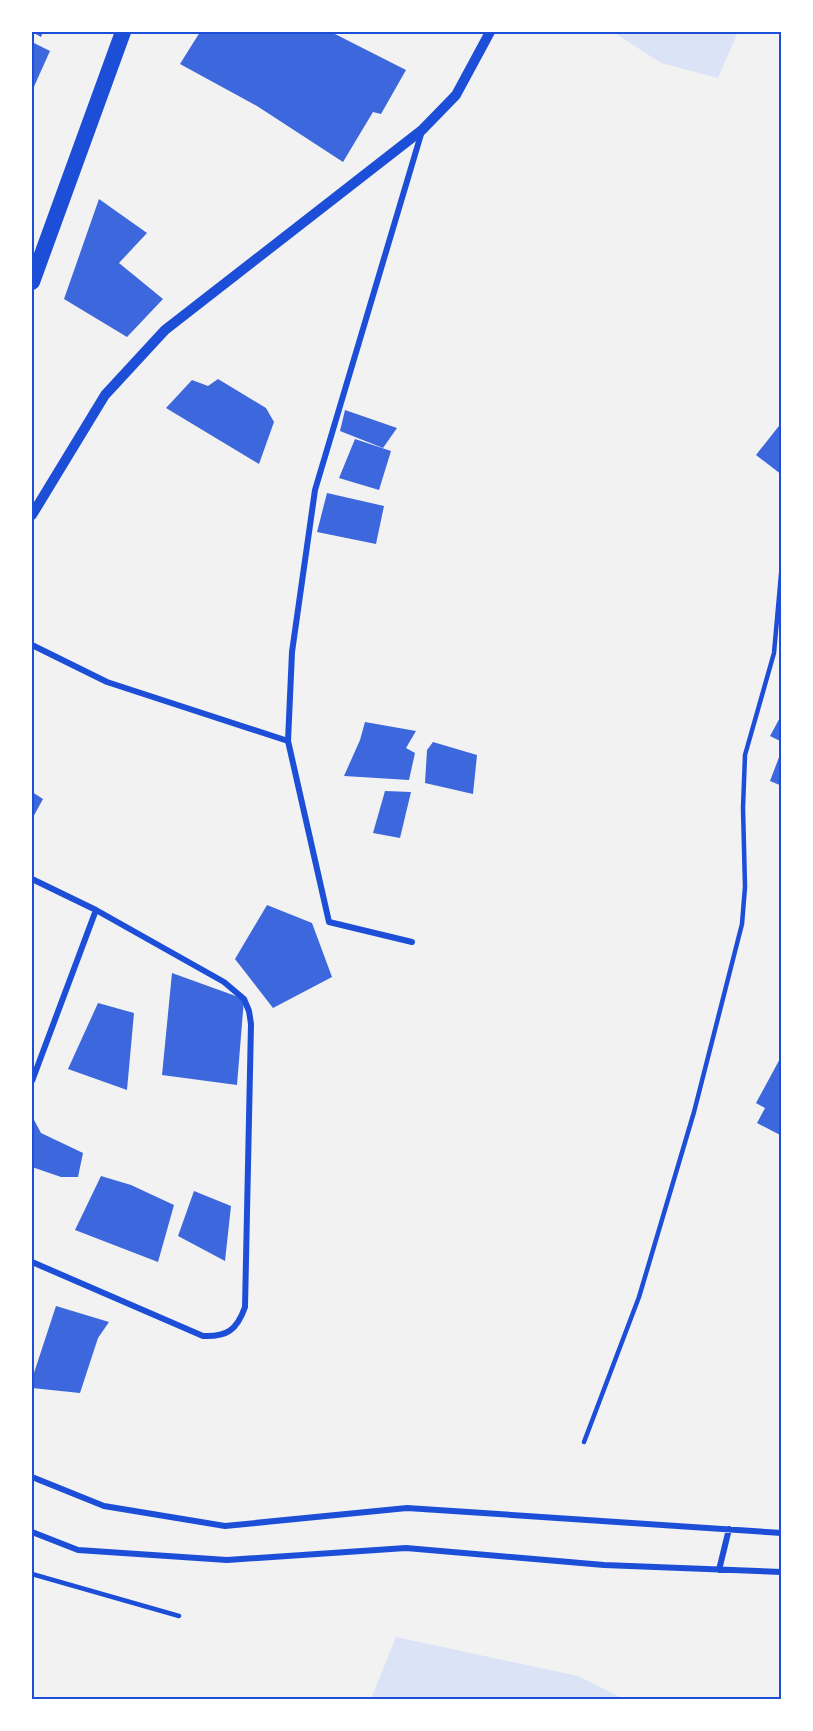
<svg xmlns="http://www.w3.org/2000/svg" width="813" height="1731" font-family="'PT Sans',sans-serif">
  <rect width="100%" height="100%" fill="#f2f2f2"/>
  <path fill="#dbe4f7" d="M613,32H738L718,78L661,63Z
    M396,1637L578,1676L624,1699H371Z"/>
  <path fill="#3d67dc" d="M32,32H43L41,37Z
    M200,32H331L406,70L381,114L373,112L343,162L257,106L180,64Z
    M32,42L50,51L32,91Z
    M99,199L147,233L119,263L163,299L127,337L64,299Z
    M218,379L266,408L274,422L259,464L166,408L192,380L208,386Z
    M345,410L397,428L383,448L340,431Z
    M782,422V475L756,455Z
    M355,439L391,451L379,490L339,478Z
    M327,493L384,506L376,544L317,532Z
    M782,714V742L770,736Z
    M365,722L416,731L406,748L415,753L409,780L344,776L360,740Z
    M433,742L477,755L473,794L425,783L427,750Z
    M781,752H782V786L770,781Z
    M385,791L411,792L400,838L373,833Z
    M32,792L43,799L32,819Z
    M267,905L312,923L332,977L273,1008L235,959Z
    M172,973L244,999L237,1085L162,1075Z
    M98,1003L134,1013L127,1090L68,1069Z
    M782,1055V1136L757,1123L765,1108L756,1103Z
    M34,1120L41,1133L83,1153L78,1177H61L32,1167V1125Z
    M101,1176L131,1185L174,1205L158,1262L75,1230Z
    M194,1191L231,1206L225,1261L178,1236Z
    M56,1306L109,1322L98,1338L80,1393L32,1388V1379Z"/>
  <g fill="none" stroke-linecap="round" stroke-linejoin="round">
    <path stroke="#1d4ed8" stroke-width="4.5" d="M584,1442L639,1297L694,1112L742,924L745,887L743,808L745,755L774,653L782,563
      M32,1574L179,1616"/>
    <path stroke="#1d4ed8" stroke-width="6" d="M32,645L107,682L288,741
      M32,879L96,910L224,982L244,999L249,1011L251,1024L245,1307C237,1330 227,1337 203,1336L32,1262
      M412,942L329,922L288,741L292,652L315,490L422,131
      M32,1081L96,910
      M32,1477L104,1506L225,1526L407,1508L782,1533
      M32,1532L78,1550L227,1560L406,1548L604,1565L782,1572
      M719,1570L729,1529"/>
    <path stroke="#1d4ed8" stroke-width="10" d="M32,515L105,395L165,330L422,130L456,95L490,32"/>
    <path stroke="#1d4ed8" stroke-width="16" d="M32,282L123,32"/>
  </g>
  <rect width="813" height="1731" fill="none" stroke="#ffffff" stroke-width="66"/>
  <rect x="33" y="33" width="747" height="1665" fill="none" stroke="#1d4ed8" stroke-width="2"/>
</svg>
